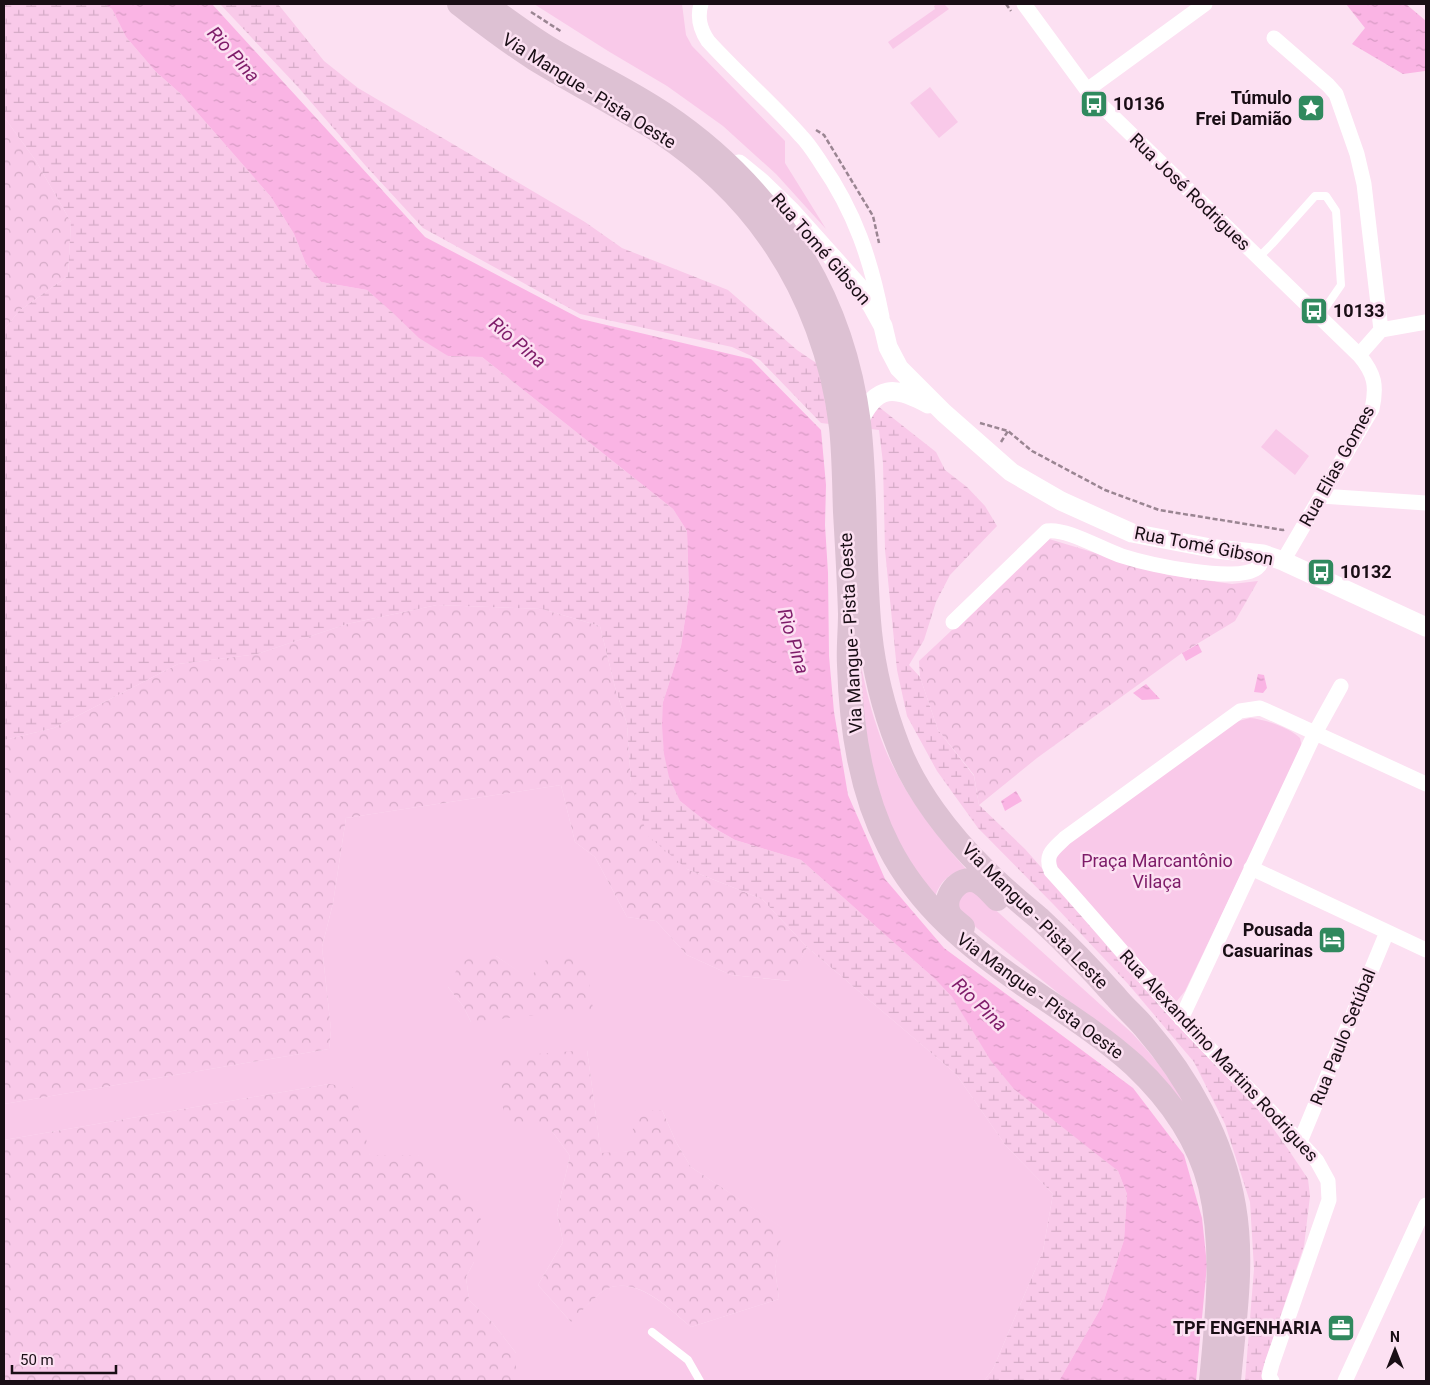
<svg xmlns="http://www.w3.org/2000/svg" width="1430" height="1385" font-family="Roboto,sans-serif">
  <defs>
    <pattern id="forest-crowns" width="20" height="18" patternUnits="userSpaceOnUse" patternTransform="scale(1.25)"><rect width="20" height="18" fill="#f9c9e9"/><path d="M2 6a3 3 0 1 1 6 0M12 15a3 3 0 1 1 6 0" fill="none" stroke="#d5abc7"/></pattern>
    <pattern id="wetland-marsh" width="20" height="14" patternUnits="userSpaceOnUse" patternTransform="scale(1.25)"><rect width="20" height="14" fill="#f9c9e9"/><path d="M1 5h8M5 5V1M11 12h8M15 12V8" fill="none" stroke="#d5abc7"/></pattern>
    <pattern id="water-ripples" width="26" height="14" patternUnits="userSpaceOnUse" patternTransform="scale(1.25)"><rect width="26" height="14" fill="#fab4e4"/><path d="M2 4q2-2 4 0t4 0M15 11q2-2 4 0t4 0" fill="none" stroke="#d69ac3"/></pattern>
  </defs>
  <rect width="100%" height="100%" fill="#fce0f2"/>
  <path fill="#f9c9e9" fill-rule="evenodd" d="M534,4H682L686,35L692,46L785,141V163L826,229L776,174L723,126L667,86L608,51Z
    M937,4H944L949,9L893,49L888,42L935,9L934,6Z
    M930,87L958,122L939,138L910,103Z
    M1276,429L1309,456L1295,475L1261,447Z
    M859,656C864,680 869,704 877,727C894,781 929,827 966,869C949,873 939,882 934,900L886,821L867,752Z
    M1250,718C1264,719 1290,728 1300,738L1302,747L1185,991L1176,1002H1170L1056,869L1054,853L1235,722Z
    M561,785L575,842L595,857L627,917L656,921L687,955L731,975L790,981L807,947L956,1074L1006,1146L1053,1194L1043,1251L993,1369L984,1381H516V1353L492,1322L469,1300L466,1277L474,1262L418,1155H370L329,1084L4,1140V1104L329,1049L331,1030L322,947L333,903L346,818ZM496,956L529,979L471,1022L463,1006L448,987ZM587,1050L601,1154L634,1151L662,1110L676,1142L691,1167L782,1228L775,1269L779,1299L691,1327C669,1309 639,1277 608,1288C599,1291 579,1315 570,1321L538,1285L563,1242L557,1212L570,1156L552,1131Z
    M967,890L978,894L1133,1034C1157,1060 1178,1089 1194,1120L1102,1028L978,929L959,912V896Z"/>
  <path fill="url(#forest-crowns)" d="M4,117L36,161L71,222L68,276L19,311L4,330Z
    M1049,539L1168,575L1232,584L1258,581L1235,621L1182,653L1037,758L979,805L974,775L938,730L920,677L919,661Z
    M437,605L542,609L600,626L615,687L627,724L631,783L687,869L762,899L807,947L791,981L731,975L687,955L656,921L627,917L595,857L575,842L561,785L346,818L333,903L322,947L331,1030L329,1049L4,1104V740L54,728L178,664L257,654L347,624Z
    M472,956H496L529,978L546,960L585,956L593,1009L471,1022L463,1006L448,987L459,965Z
    M587,1050L601,1153L634,1151L632,1111L662,1110L676,1142L691,1167L783,1228L775,1269L779,1299L691,1327C669,1309 640,1277 608,1288C600,1291 578,1315 571,1322L538,1285L563,1242L557,1212L570,1156L552,1131L504,1121L499,1057Z
    M329,1084L354,1088L370,1155H418L476,1199L483,1229L474,1262L466,1277L469,1300L492,1322L516,1353V1381H4V1140Z"/>
  <path fill="url(#wetland-marsh)" d="M4,4H104L112,9L126,37L156,72L181,94L271,197L294,234L306,264L321,282L367,290L448,356L482,357L673,509L687,531L689,593L681,646L663,702L680,801L714,828L735,840L801,860L935,979L952,997L972,1027L1101,1157L1118,1171L1127,1194L1124,1240L1102,1306L1059,1381H984L993,1369L1043,1251L1053,1194L1006,1146L956,1074L807,947L762,899L687,869L647,835L631,783L627,724L615,687L600,626L542,609L437,605L347,624L257,654L178,664L54,728L4,740V330L19,311L68,276L71,222L36,161L4,117Z
    M220,4H278L324,61L358,88L585,222L622,248L728,290L797,350L865,396L936,452L945,470L967,487L985,506L997,526L950,575L936,602L924,640L909,665L920,677L938,730L974,776L979,805L1025,849L1113,949L1257,1106L1288,1149L1308,1179L1310,1196L1304,1246L1262,1371L1265,1381H1245L1254,1269L1250,1202L1225,1124L1194,1062L1129,985L1054,905L978,828L937,771L907,716L897,670L885,550L883,463L879,430L821,423L760,360L732,347L580,314L423,228L365,165L298,87Z"/>
  <path fill="url(#water-ripples)" d="M104,4H212L425,237L581,319L751,359L821,430L826,485L825,525L828,573L829,656L834,712L848,795L885,879L944,948L1133,1088L1184,1155L1202,1218L1207,1265L1196,1381H1059L1102,1306L1124,1240L1127,1194L1118,1171L1014,1089L991,1061L952,997L935,979L801,860L735,840L714,828L680,801L669,777L664,754L662,725L663,702L681,646L689,593L687,531L673,509L482,357L448,356L419,338L392,312L367,290L321,282L306,264L294,234L271,197L181,94L156,72L126,37L112,9Z
    M1346,4H1406L1426,21V67L1425,71L1403,74L1352,44L1365,28Z
    M1198,644L1202,652L1186,661L1182,653Z
    M1258,674L1264,675L1267,688L1263,693L1254,692Z
    M1146,684L1160,699L1142,700L1133,693Z
    M1016,791L1022,801L1005,811L1001,801Z"/>
  <g fill="none" stroke-linecap="round" stroke-linejoin="round">
    <path stroke="#9a8592" stroke-width="2.5" stroke-dasharray="5 2.5" stroke-linecap="butt" d="M1006,4L1011,11
      M531,12L562,32
      M816,130L824,135L873,216L879,243
      M980,423L1008,431L1032,451L1105,490L1159,510L1283,530L1286,529
      M1001,442L1008,431"/>
    <path stroke="#fff" stroke-width="8" d="M1258,258L1272,244L1315,196H1326L1336,211L1341,285L1319,317
      M652,1332L688,1360L700,1381"/>
    <path stroke="#fff" stroke-width="15" d="M701,4C697,18 700,29 708,41C738,74 772,103 801,136C809,144 815,154 821,163C855,212 871,260 882,317
      M1024,4L1087,90L1103,107L1359,355C1375,374 1377,386 1372,409L1283,561
      M1274,38L1328,85L1336,94L1357,154L1364,184L1381,330
      M1087,90L1205,4
      M1359,355L1381,330L1426,322
      M1321,496L1426,503
      M953,622L1047,531C1067,528 1101,549 1122,556C1147,564 1237,584 1257,568C1262,564 1262,560 1263,554
      M1251,868L1426,950
      M1181,1019L1315,733L1341,686
      M1300,1142L1387,932
      M1272,1381L1269,1376L1272,1364L1329,1200L1328,1181L1317,1161C1273,1112 1225,1066 1180,1017C1136,969 1095,919 1051,871C1044,854 1054,849 1065,838L1240,711L1260,708L1276,715L1426,784
      M1345,1381L1426,1205"/>
    <path stroke="#fff" stroke-width="19" d="M739,164L761,182L791,211L859,287L872,306L883,326L888,347L899,368L944,413L1011,472L1061,501L1132,533L1216,549L1263,554L1283,561L1426,627
      M859,422C876,384 895,386 928,404"/>
    <path stroke="#ddc1d3" stroke-width="24" d="M459,4C484,23 508,42 535,59C576,84 619,106 660,132C701,159 742,197 770,238C809,293 833,360 841,427C844,455 844,484 845,512C847,546 849,580 850,614C850,631 848,648 849,665C851,727 860,791 889,847C919,906 970,948 1024,985C1061,1010 1101,1035 1134,1065C1169,1098 1198,1139 1210,1186C1225,1249 1217,1318 1211,1381
      M485,4C506,19 526,34 547,47C585,70 627,89 664,114C718,150 763,196 798,250C831,302 851,362 859,423C867,492 863,563 870,632C874,671 884,710 898,746C915,791 950,836 984,869C1001,887 1021,903 1040,919C1067,944 1092,970 1116,997C1125,1008 1136,1017 1145,1028C1188,1078 1223,1140 1234,1206C1244,1263 1234,1323 1229,1381
      M963,927C958,923 951,918 949,913C942,897 959,875 976,881C984,884 991,893 997,899"/>
  </g>
  <defs>
    <g id="bus-square" transform="scale(1.4375)"><rect x="-9" y="-9" width="18" height="18" rx="4" fill="#30895e" stroke="#fce0f2"/><path d="M-5-6H5V4H4V6H2V4H-2V6H-4V4H-5ZM-3.5-4V0h7V-4ZM-3.5 1.2v1.5H-2V1.2ZM2 1.2v1.5H3.5V1.2Z" fill="#fff"/></g>
    <g id="sight-square" transform="scale(1.4375)"><rect x="-9" y="-9" width="18" height="18" rx="4" fill="#30895e" stroke="#fce0f2"/><path d="M0-6L1.8-2.2L6-1.7L2.9 1.2L3.7 5.4L0 3.3L-3.7 5.4L-2.9 1.2L-6-1.7L-1.8-2.2Z" fill="#fff"/></g>
    <g id="hotel-square" transform="scale(1.4375)"><rect x="-9" y="-9" width="18" height="18" rx="4" fill="#30895e" stroke="#fce0f2"/><path d="M-6-4.5h1.5V1H6V5H4.5V3h-9V5H-6ZM-4 0a1.8 1.8 0 1 1 3.6 0ZM.5 0V-2.5h3Q6-2.5 6 0Z" fill="#fff"/></g>
    <g id="office-square" transform="scale(1.4375)"><rect x="-9" y="-9" width="18" height="18" rx="4" fill="#30895e" stroke="#fce0f2"/><path d="M-6-3h4V-5.5h4V-3h4V5H-6ZM-1-4.5V-3h2v-1.5ZM-6 0V1H6V0Z" fill="#fff"/></g>
  </defs>
  <g fill-rule="evenodd">
    <use href="#bus-square" x="1094" y="104"/>
    <use href="#sight-square" x="1311" y="108"/>
    <use href="#bus-square" x="1314" y="311"/>
    <use href="#bus-square" x="1321" y="572"/>
    <use href="#hotel-square" x="1332" y="940"/>
    <use href="#office-square" x="1341" y="1328"/>
  </g>
  <g text-anchor="middle" stroke-width="5" stroke-linejoin="round" paint-order="stroke">
    <g font-size="18" fill="#190e15" stroke="#fce0f2">
      <text transform="translate(589 91) rotate(32)" y="6">Via Mangue - Pista Oeste</text>
      <text transform="translate(1190 192) rotate(44)" y="6">Rua José Rodrigues</text>
      <text transform="translate(821 249) rotate(49)" y="6">Rua Tomé Gibson</text>
      <text transform="translate(1337 466) rotate(-61)" y="6">Rua Elias Gomes</text>
      <text transform="translate(1204 546) rotate(11)" y="6">Rua Tomé Gibson</text>
      <text transform="translate(851 633) rotate(-93)" y="6">Via Mangue - Pista Oeste</text>
      <text transform="translate(1035 916) rotate(45)" y="6">Via Mangue - Pista Leste</text>
      <text transform="translate(1040 996) rotate(36)" y="6">Via Mangue - Pista Oeste</text>
      <text transform="translate(1343 1037) rotate(-68)" y="6">Rua Paulo Setúbal</text>
      <text transform="translate(1219 1056) rotate(47)" y="6">Rua Alexandrino Martins Rodrigues</text>
    </g>
    <g font-size="18" font-weight="bold" fill="#190e15" stroke="#fce0f2" text-anchor="end">
      <text x="1292" y="104">Túmulo<tspan x="1292" dy="21">Frei Damião</tspan></text>
      <text x="1113" y="110" text-anchor="start">10136</text>
      <text x="1333" y="317" text-anchor="start">10133</text>
      <text x="1340" y="578" text-anchor="start">10132</text>
      <text x="1313" y="936">Pousada<tspan x="1313" dy="21">Casuarinas</tspan></text>
      <text x="1322" y="1334">TPF ENGENHARIA</text>
    </g>
    <g font-size="18" fill="#7d1b68" stroke="#fce0f2">
      <text x="1157" y="867">Praça Marcantônio<tspan x="1157" dy="21">Vilaça</tspan></text>
    </g>
    <g font-size="19" font-style="italic" fill="#7e1c69" stroke="#fce0f2">
      <text transform="translate(234 54) rotate(48)" y="7">Rio Pina</text>
      <text transform="translate(518 342) rotate(40)" y="7">Rio Pina</text>
      <text transform="translate(794 641) rotate(73)" y="7">Rio Pina</text>
      <text transform="translate(980 1004) rotate(44)" y="7">Rio Pina</text>
    </g>
  </g>
  <rect width="1430" height="1385" fill="none" stroke="#190e15" stroke-width="10"/>
  <g transform="translate(1395 1350)" stroke="#fce0f2" stroke-width="4" paint-order="stroke">
  <path d="M0-4L9 19L0 12L-9 19Z" fill="#190e15"/>
  <text y="-8" font-size="14" font-weight="bold" text-anchor="middle" fill="#190e15">N</text>
  </g>
  <path d="M12 1365v8h104v-8" fill="none" stroke="#190e15" stroke-width="2.5"/>
  <text x="20" y="1365" font-size="15" fill="#190e15" stroke="#fce0f2" stroke-width="4" paint-order="stroke">50 m</text>
</svg>
